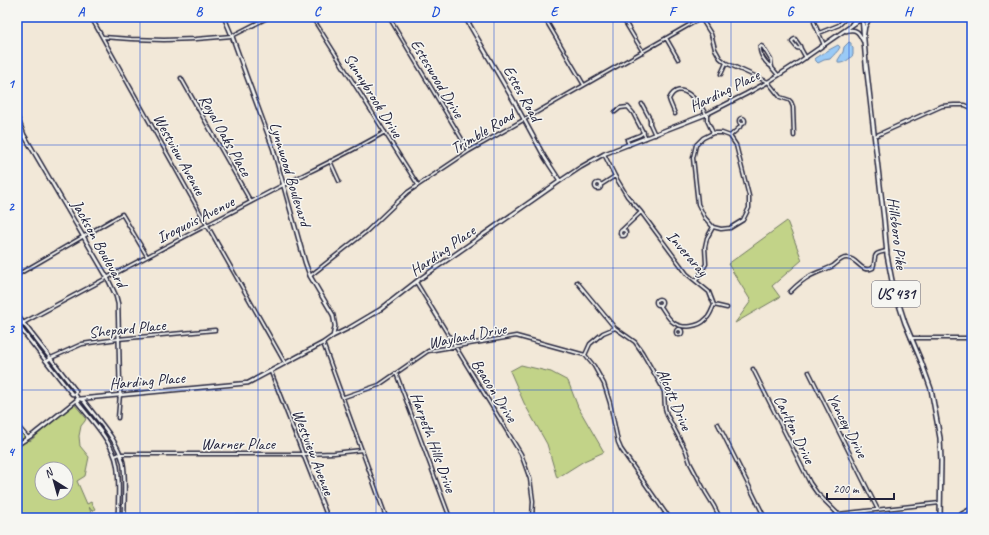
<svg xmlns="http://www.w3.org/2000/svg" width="989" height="535" font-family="Caveat,sans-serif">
  <rect width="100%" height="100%" fill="#f2e8d8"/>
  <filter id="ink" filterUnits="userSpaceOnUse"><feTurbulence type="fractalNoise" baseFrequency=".025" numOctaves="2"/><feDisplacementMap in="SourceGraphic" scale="8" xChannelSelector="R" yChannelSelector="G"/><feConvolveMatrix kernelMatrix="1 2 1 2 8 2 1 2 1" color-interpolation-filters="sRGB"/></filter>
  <g filter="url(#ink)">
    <path fill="#c2d388" stroke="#727a62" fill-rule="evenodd" d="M787,221L802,260L772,286L780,297L735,323L751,301L728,264Z
      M521,365L551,372L568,381L578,407L604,452L584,461L557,478L547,444L524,403L510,371Z
      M75,405L86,418L85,421L81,426L79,436L80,446L89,457L85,476L77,481L87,504L91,502L95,509L92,511L89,507L93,518H17V423L30,441L71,406ZM42,469H66V493H42Z"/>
    <path fill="#9acaf6" stroke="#6a87ab" d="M849,42L851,43V46L853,48V55C850,59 843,64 838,63V60L843,52L844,47Z
      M838,45L840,47C838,52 833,55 830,59L824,60L818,63L816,61L815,59L816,58L827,51Z"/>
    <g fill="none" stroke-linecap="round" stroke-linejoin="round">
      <g stroke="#22223b" stroke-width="5">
        <path id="street" d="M91,17L207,225L285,363
          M312,17L418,185
          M389,17L469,151
          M544,17L584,85
          M622,17L643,52
          M969,17L971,20
          M701,18L711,34L715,49L720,58L726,63L768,82L780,97L789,100L791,102L793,107L794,136
          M814,22L824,45
          M819,33L839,25L847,17
          M103,37L131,39L164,40L196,39L232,36L269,17
          M666,38L678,59
          M801,49L797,48L792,42L793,40L795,39L800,46L801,49L806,58
          M772,67C766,64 759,54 760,47L761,46L763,47L771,60L772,68L778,75
          M721,74L726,63
          M181,78L251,202
          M642,104L650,119V124L655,135
          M615,112L620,108L628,107L633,113L646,138
          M675,114L670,102L669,99C680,77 699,103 706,114
          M707,114V120L713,133
          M739 121a3 3 0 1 1 6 0a3 3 0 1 1-6 0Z
          M713,133H722L730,136L736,145L749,196V208L743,220L730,228L721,229L713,227L705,218L698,204L693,158L696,145L703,138Z
          M730,136L740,127L741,124
          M875,136L942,106L954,105H965L972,108
          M629,145L627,140L640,135L644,132
          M17,146L24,135
          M604,154L615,176L627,196L641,212L687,274L709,292L714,305C712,309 710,316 706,319C699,327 683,329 674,323C668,319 664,311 660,305
          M330,161L339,181
          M595 186a3 3 0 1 1 6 0a3 3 0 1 1-6 0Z
          M601,185L615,176
          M620 233a3 3 0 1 1 6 0a3 3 0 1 1-6 0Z
          M622,230L641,212
          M17,275L122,214L147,256
          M310,276L367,231L391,208L408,192L469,151L703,17
          M696,281L706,264L705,247L707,238L713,227
          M416,282L521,454L530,479L533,501L532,518
          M577,282L615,328L628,337L635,342L642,352L661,385L664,392L665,408L667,415L686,451L690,463L706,493L714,506L720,518
          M790,292C796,286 802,280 810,276C817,272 825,270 833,266C837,263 841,258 846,258C858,257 860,274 873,268C877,256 870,254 887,251
          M656 302a3 3 0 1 1 6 0a3 3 0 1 1-6 0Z
          M714,305L727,308
          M17,328L23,323C109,276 196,231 283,185C317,168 351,152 385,132
          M676 332a3 3 0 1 1 6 0a3 3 0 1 1-6 0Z
          M911,338H972
          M323,343L386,517
          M585,355L590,344L603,333L615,328
          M47,361L51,358L82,344L118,339L215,330
          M753,369L810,483L817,493L838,514
          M271,372L328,518
          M809,372L878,510
          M396,373L450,518
          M344,397L379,385L428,351L516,336L585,355L594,366L604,384L610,403L618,442L621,449L669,518
          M118,418L120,394
          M718,424L765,518
          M17,425L28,438
          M115,456L120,454H304L334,453L362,450
          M118,517L126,518
          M137,518L275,517L386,518
          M658,518L667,514
          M830,518L838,514L940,503
          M954,518L972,508"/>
      </g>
      <g stroke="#22223b" stroke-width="5.5">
        <path id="secondary" d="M224,17L232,36L246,75L273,148L305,262L310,276L333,315L335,326L333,336
          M465,17L515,103L545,158L560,181
          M851,25L857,17
          M846,31C856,28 859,32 863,41
          M864,34L865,27L870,17
          M17,116L24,135L107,277L116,296L118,304L120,394
          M17,315L76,391L75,394
          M17,324L72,394H75L78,399V403C91,419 114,444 117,465C120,482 118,501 118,518
          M80,399L83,400C97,419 117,439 123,462C126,477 124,502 124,518
          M17,445L34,434L78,399L248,383L323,343L333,336L349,328L381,309L417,281L560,181L581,167L604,154L707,114L746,94L768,82L799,62L864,17"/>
      </g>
      <g stroke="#22223b" stroke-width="6">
        <path id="primary" d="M862,17L866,64L884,220L887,255L893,286L905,323L921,361L931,389L940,438L941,461L940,518"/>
      </g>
      <use href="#street" stroke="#f6f6f2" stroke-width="2"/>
      <use href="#secondary" stroke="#f6f6f2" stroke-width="2.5"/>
      <use href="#primary" stroke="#f6f6f2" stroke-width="3"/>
    </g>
  </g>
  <path fill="none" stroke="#1d4ed8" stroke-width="1" stroke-opacity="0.55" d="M140,17V518M258,17V518M376,17V518M494,17V518M613,17V518M731,17V518M849,17V518M17,145H972M17,268H972M17,390H972"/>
  <g text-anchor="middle" stroke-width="3" stroke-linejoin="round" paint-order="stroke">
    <rect fill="#f6f6f2" stroke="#626272" stroke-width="1" x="872" y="281" width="48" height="26" rx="3"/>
    <g font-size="15" font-weight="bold" fill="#22223b">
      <text x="896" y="299">US 431</text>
    </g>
    <g font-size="16" fill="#22223b" stroke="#f6f6f2">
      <text transform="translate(438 78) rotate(59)" y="6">Esteswood Drive</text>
      <text transform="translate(724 90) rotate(-26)" y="6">Harding Place</text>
      <text transform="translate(523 93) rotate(61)" y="6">Estes Road</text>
      <text transform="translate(374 95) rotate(58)" y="6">Sunnybrook Drive</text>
      <text transform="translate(482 131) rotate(-31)" y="6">Trimble Road</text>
      <text transform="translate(226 135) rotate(61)" y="6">Royal Oaks Place</text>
      <text transform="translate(180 154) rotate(61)" y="6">Westview Avenue</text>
      <text transform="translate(291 174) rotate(73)" y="6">Lynnwood Boulevard</text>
      <text transform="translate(195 219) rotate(-27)" y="6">Iroquois Avenue</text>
      <text transform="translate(898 233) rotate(83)" y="6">Hillsboro Pike</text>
      <text transform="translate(100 243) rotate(61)" y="6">Jackson Boulevard</text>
      <text transform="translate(442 250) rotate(-35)" y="6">Harding Place</text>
      <text transform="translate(688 253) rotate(49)" y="6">Inveraray</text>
      <text transform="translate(127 328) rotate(-6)" y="6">Shepard Place</text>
      <text transform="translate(467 335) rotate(-11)" y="6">Wayland Drive</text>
      <text transform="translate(147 380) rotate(-5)" y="6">Harding Place</text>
      <text transform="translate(495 390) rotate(58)" y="6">Beacon Drive</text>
      <text transform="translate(675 399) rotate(67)" y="6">Alcott Drive</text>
      <text transform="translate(848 425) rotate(63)" y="6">Yancey Drive</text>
      <text transform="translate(795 429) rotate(64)" y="6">Carlton Drive</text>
      <text transform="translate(434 442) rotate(70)" y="6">Harpeth Hills Drive</text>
      <text x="238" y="449">Warner Place</text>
      <text transform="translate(314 452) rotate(69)" y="6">Westview Avenue</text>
    </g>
  </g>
  <rect width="989" height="535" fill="none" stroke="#f6f6f2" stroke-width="44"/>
  <g transform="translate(54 481) rotate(323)"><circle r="19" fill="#f6f6f2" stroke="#a1a1a9"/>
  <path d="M0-3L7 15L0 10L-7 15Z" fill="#22223b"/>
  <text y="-6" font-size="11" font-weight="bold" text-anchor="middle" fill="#22223b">N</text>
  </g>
  <path d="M827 493v6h67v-6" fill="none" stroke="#22223b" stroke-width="2"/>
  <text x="833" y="493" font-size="12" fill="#22223b" stroke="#f6f6f2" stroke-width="3" paint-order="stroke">200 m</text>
  <rect x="22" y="22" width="945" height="491" fill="none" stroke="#1d4ed8" stroke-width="1.5"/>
  <g font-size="13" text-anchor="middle" font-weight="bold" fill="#1d4ed8">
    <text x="81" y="16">A</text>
    <text x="199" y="16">B</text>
    <text x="317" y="16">C</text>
    <text x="435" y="16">D</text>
    <text x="554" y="16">E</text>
    <text x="672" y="16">F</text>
    <text x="790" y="16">G</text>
    <text x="908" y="16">H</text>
    <text x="11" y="88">1</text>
    <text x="11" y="211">2</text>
    <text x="11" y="333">3</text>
    <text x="11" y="456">4</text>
  </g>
</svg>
